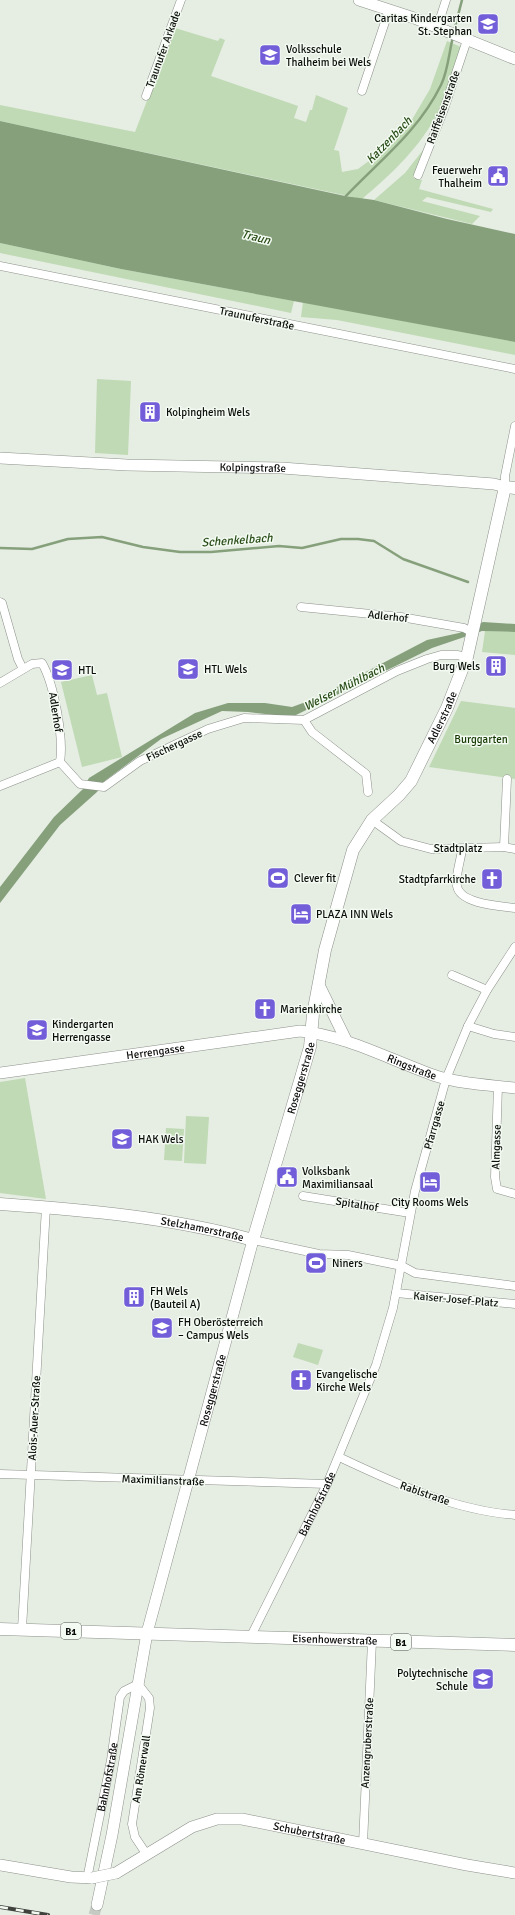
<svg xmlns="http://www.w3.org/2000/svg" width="515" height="1915" font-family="Signika,sans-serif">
  <rect width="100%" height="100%" fill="#e6ede3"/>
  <path fill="#bfdab4" d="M175,28L218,41L220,38L225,40L211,76L298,106L294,118L306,122L310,110H312L316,95L348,108L334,150L339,151L342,172L358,169L381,152L410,123L430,89L447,41L461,47C454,67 449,93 439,111C420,147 393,173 362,199L0,121V105L135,132Z
    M427,145L413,177L422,180L419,189L493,209L491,212L427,197L422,201L480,216L472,224L374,200L405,173Z
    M0,243L121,269L294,301L291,313L0,253Z
    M303,302L515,342V355L337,320L301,317Z
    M97,379L131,381L128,455L95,453Z
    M485,631L515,632V655L482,652Z
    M92,675L97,695L107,693L122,757L82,767L61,682Z
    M461,701L515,708V779L429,767Z
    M25,1078L46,1199L0,1193V1082Z
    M186,1116L209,1117L206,1164L184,1163Z
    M166,1128L184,1129L182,1161L164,1160Z
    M298,1343L323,1350L318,1365L293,1357Z"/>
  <path fill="#85a07b" d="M0,121L345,196L374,200L447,219L515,234V342L121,269L0,243Z
    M483,622L515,624V632L482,631L432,648L292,717L248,712L222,711L161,739L106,780L97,792L60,825L0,903V887L54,817L83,789L89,778L195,713L228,703H265L292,707L314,699L427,640L459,633Z"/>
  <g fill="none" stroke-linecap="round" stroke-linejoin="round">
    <path stroke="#85a07b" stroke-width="2.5" d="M454,31L462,0
      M344,198C379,161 418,132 441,85C448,71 449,52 453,37
      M0,548L32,549L68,539L102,537L143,547L180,552H211L279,546L302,548L341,539H358L374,541L403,559L468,582"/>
    <path stroke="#c5cbc2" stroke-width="11" stroke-dasharray="11 5.5" stroke-linecap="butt" d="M94,1915L97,1905"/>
    <g stroke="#8c928a" stroke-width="9">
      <g id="street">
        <path d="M437,28L446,0"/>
        <path d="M362,91L389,10"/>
        <path d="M146,96L181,0"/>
        <path d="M418,175L444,109L467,40"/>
        <path d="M0,266L515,369"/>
        <path d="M505,487V476L515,426"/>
        <path d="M0,602L2,603L18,659L23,669"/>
        <path d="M301,607L401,617L464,628L473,633"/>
        <path d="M0,683L32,664L42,663C54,684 64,738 60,762"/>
        <path d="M304,720L312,732L366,774L368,792"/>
        <path d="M60,762L80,784L104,787L140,761L208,729L244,718L304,720L397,671L427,659L441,655H457L467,657"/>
        <path d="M0,786L60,762"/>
        <path d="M372,820L401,841L431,849L504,847L515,849"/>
        <path d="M504,847L507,779"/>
        <path d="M462,849C461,860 455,875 457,886C460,904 500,906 515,908"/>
        <path d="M452,975L487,990"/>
        <path d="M468,1026L494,1034L515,1037"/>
        <path d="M498,1086L495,1177L497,1189L515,1194"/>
        <path d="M303,1196L410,1213"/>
        <path d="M253,1240L319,1254L348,1255L402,1266L415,1273L515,1286"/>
        <path d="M396,1293L515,1304"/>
        <path d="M339,1457C394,1483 453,1510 515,1515"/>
        <path d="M0,1474L327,1484"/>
        <path d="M22,1629L46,1207"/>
        <path id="s1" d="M250,1638L327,1484L376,1365L393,1308L415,1191L446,1079L468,1026L487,990L515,947"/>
        <path d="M363,1844L372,1641"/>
        <path id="s2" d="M87,1879L111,1760L120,1697L124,1691L138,1684L149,1698L150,1708L132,1824L135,1837L147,1855"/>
      </g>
    </g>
    <g stroke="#8c928a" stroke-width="12">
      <g id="secondary">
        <path d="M359,0L414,18L515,59"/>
        <path id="s3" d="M0,458L127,465L282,468L494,484L505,487"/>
        <path d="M319,985L346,1040"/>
        <path id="s4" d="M0,1073L300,1031C348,1036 390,1060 436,1076C461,1084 489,1085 515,1088"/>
        <path d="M0,1865L71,1877L92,1878"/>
        <path id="s5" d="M116,1873L192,1827L217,1819H242L467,1865L515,1873"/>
        <path id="s6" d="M97,1905L112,1835L147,1633L253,1240"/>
      </g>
    </g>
    <g stroke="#8c928a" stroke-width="13">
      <g id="primary">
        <path id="s7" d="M0,1204C86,1210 170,1217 253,1240L310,1047L313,1014L325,950L353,850L372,820L399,795L411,781L447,708L467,657L505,487L515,488"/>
        <path id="s8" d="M0,1629L515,1645"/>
      </g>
    </g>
    <use href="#street" stroke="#fff" stroke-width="8"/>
    <use href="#secondary" stroke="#fff" stroke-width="11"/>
    <use href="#primary" stroke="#fff" stroke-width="12"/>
    <g stroke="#3f423d" stroke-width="4">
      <path id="rail" d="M0,1907L48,1915"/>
    </g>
    <use href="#rail" stroke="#f3faf1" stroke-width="2.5" stroke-dasharray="8" stroke-linecap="butt"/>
    <g stroke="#8c928a" stroke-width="12" stroke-linecap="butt">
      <path id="secondary-bridge" d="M92,1878L116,1873"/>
    </g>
    <use href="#secondary-bridge" stroke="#fff" stroke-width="11"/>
  </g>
  <defs>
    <g id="school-square" transform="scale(1.15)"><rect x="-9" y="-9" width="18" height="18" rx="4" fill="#735ed9" stroke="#f3faf1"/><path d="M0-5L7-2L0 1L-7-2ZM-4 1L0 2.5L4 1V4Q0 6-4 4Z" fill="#fff"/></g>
    <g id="civic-square" transform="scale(1.15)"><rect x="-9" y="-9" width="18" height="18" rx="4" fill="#735ed9" stroke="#f3faf1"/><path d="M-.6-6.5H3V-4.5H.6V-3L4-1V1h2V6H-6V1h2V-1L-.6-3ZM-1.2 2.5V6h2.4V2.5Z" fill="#fff"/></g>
    <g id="building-square" transform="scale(1.15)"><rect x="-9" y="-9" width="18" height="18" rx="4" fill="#735ed9" stroke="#f3faf1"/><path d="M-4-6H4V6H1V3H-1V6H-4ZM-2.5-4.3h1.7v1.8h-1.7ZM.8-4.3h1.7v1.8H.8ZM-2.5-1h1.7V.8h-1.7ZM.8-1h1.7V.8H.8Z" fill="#fff"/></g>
    <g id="stadium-square" transform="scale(1.15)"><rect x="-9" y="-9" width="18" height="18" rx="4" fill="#735ed9" stroke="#f3faf1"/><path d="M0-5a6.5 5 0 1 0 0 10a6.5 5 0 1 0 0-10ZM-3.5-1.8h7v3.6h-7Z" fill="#fff"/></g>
    <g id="church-square" transform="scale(1.15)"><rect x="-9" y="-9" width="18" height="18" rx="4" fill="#735ed9" stroke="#f3faf1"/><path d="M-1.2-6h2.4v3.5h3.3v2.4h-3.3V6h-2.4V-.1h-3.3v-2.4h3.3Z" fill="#fff"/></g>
    <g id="hotel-square" transform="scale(1.15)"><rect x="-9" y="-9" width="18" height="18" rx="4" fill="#735ed9" stroke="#f3faf1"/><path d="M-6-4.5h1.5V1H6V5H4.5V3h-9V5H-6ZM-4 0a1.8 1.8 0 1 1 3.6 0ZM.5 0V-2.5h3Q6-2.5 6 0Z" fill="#fff"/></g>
    <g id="university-square" transform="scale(1.15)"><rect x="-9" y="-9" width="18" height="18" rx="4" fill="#735ed9" stroke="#f3faf1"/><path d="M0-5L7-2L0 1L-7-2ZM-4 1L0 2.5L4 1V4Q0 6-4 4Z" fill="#fff"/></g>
  </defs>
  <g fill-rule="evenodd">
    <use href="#school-square" x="488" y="24"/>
    <use href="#school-square" x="270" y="55"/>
    <use href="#civic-square" x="498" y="176"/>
    <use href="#building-square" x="150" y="412"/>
    <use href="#building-square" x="496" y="666"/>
    <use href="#school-square" x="188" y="669"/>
    <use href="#school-square" x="62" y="670"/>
    <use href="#stadium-square" x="278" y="878"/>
    <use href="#church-square" x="492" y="879"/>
    <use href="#hotel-square" x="301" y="914"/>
    <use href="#church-square" x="265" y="1009"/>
    <use href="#school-square" x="37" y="1030"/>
    <use href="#school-square" x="122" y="1139"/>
    <use href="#civic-square" x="287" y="1177"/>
    <use href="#hotel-square" x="430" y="1182"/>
    <use href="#stadium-square" x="316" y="1263"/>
    <use href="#building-square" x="134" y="1297"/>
    <use href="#university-square" x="162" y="1328"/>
    <use href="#church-square" x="301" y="1380"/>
    <use href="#school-square" x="483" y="1679"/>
  </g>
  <g text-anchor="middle" stroke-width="3" stroke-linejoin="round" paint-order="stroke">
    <g fill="#f3faf1" stroke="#51544f" stroke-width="1">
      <rect x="61" y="1623" width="20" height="16" rx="3"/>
      <rect x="391" y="1634" width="20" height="16" rx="3"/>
    </g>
    <g font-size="10" font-weight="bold" fill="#0b0d0a">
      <text x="71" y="1635">B1</text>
      <text x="401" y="1646">B1</text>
    </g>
    <g font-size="11" fill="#0b0d0a" stroke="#f3faf1" text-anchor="start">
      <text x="472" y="22" text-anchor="end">Caritas Kindergarten<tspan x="472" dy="13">St. Stephan</tspan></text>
      <text x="286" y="53">Volksschule<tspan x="286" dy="13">Thalheim bei Wels</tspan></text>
      <text x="482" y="174" text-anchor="end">Feuerwehr<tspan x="482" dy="13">Thalheim</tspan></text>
      <text x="166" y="416">Kolpingheim Wels</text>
      <text x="480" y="670" text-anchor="end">Burg Wels</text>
      <text x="204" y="673">HTL Wels</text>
      <text x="78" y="674">HTL</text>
      <text x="294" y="882">Clever fit</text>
      <text x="476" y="883" text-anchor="end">Stadtpfarrkirche</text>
      <text x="316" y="918">PLAZA INN Wels</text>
      <text x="280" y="1013">Marienkirche</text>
      <text x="52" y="1028">Kindergarten<tspan x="52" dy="13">Herrengasse</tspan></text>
      <text x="138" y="1143">HAK Wels</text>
      <text x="302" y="1175">Volksbank<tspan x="302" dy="13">Maximiliansaal</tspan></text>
      <text x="430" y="1206" text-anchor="middle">City Rooms Wels</text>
      <text x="332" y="1267">Niners</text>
      <text x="150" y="1295">FH Wels<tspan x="150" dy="13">(Bauteil A)</tspan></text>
      <text x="178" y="1326">FH Oberösterreich<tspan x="178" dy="13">– Campus Wels</tspan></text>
      <text x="316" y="1378">Evangelische<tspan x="316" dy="13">Kirche Wels</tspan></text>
      <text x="468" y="1677" text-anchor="end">Polytechnische<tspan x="468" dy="13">Schule</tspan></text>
    </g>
    <g font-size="11" fill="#0b0d0a" stroke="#f3faf1">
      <text transform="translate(163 49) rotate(-70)" y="4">Traunufer Arkade</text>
      <text transform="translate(443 107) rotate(-70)" y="4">Raiffeisenstraße</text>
      <text transform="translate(257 318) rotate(12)" y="4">Traunuferstraße</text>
      <text dy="4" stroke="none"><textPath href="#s3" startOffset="253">Kolpingstraße</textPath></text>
      <text transform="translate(388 616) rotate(6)" y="4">Adlerhof</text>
      <text transform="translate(56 712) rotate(81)" y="4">Adlerhof</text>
      <text dy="4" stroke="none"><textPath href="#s7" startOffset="821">Adlerstraße</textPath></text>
      <text transform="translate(174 745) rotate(-25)" y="4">Fischergasse</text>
      <text x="458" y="852">Stadtplatz</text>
      <text dy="4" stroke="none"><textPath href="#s4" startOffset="157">Herrengasse</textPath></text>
      <text dy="4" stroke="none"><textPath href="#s4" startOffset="421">Ringstraße</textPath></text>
      <text dy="4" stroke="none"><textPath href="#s7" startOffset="425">Roseggerstraße</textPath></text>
      <text transform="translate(434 1125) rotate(-74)" y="4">Pfarrgasse</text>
      <text transform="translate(496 1147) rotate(-88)" y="4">Almgasse</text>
      <text transform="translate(357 1204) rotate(9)" y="4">Spitalhof</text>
      <text dy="4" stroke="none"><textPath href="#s7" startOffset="204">Stelzhamerstraße</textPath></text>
      <text transform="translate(456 1299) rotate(5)" y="4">Kaiser-Josef-Platz</text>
      <text dy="4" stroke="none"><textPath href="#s6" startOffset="528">Roseggerstraße</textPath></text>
      <text transform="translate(34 1418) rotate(-87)" y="4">Alois-Auer-Straße</text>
      <text transform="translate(163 1480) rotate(2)" y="4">Maximilianstraße</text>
      <text transform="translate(425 1493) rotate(19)" y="4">Rablstraße</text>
      <text dy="4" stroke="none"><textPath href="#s1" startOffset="150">Bahnhofstraße</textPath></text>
      <text dy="4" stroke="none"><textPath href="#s8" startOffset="335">Eisenhowerstraße</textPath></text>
      <text transform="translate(367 1743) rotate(-87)" y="4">Anzengruberstraße</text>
      <text transform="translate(141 1769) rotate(-81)" y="4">Am Römerwall</text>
      <text dy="4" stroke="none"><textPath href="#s2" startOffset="104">Bahnhofstraße</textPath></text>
      <text dy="4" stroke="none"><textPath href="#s5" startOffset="209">Schubertstraße</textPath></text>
    </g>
    <g font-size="11" fill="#143800" stroke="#f3faf1">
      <text x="481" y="743">Burggarten</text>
    </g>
    <g font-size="12" font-style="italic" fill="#284c17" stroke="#f3faf1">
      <text transform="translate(389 140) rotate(-46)" y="4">Katzenbach</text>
      <text transform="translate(256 237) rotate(14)" y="4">Traun</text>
      <text transform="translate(237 540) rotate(-4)" y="4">Schenkelbach</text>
      <text transform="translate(344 687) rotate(-27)" y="4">Welser Mühlbach</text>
    </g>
  </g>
</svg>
